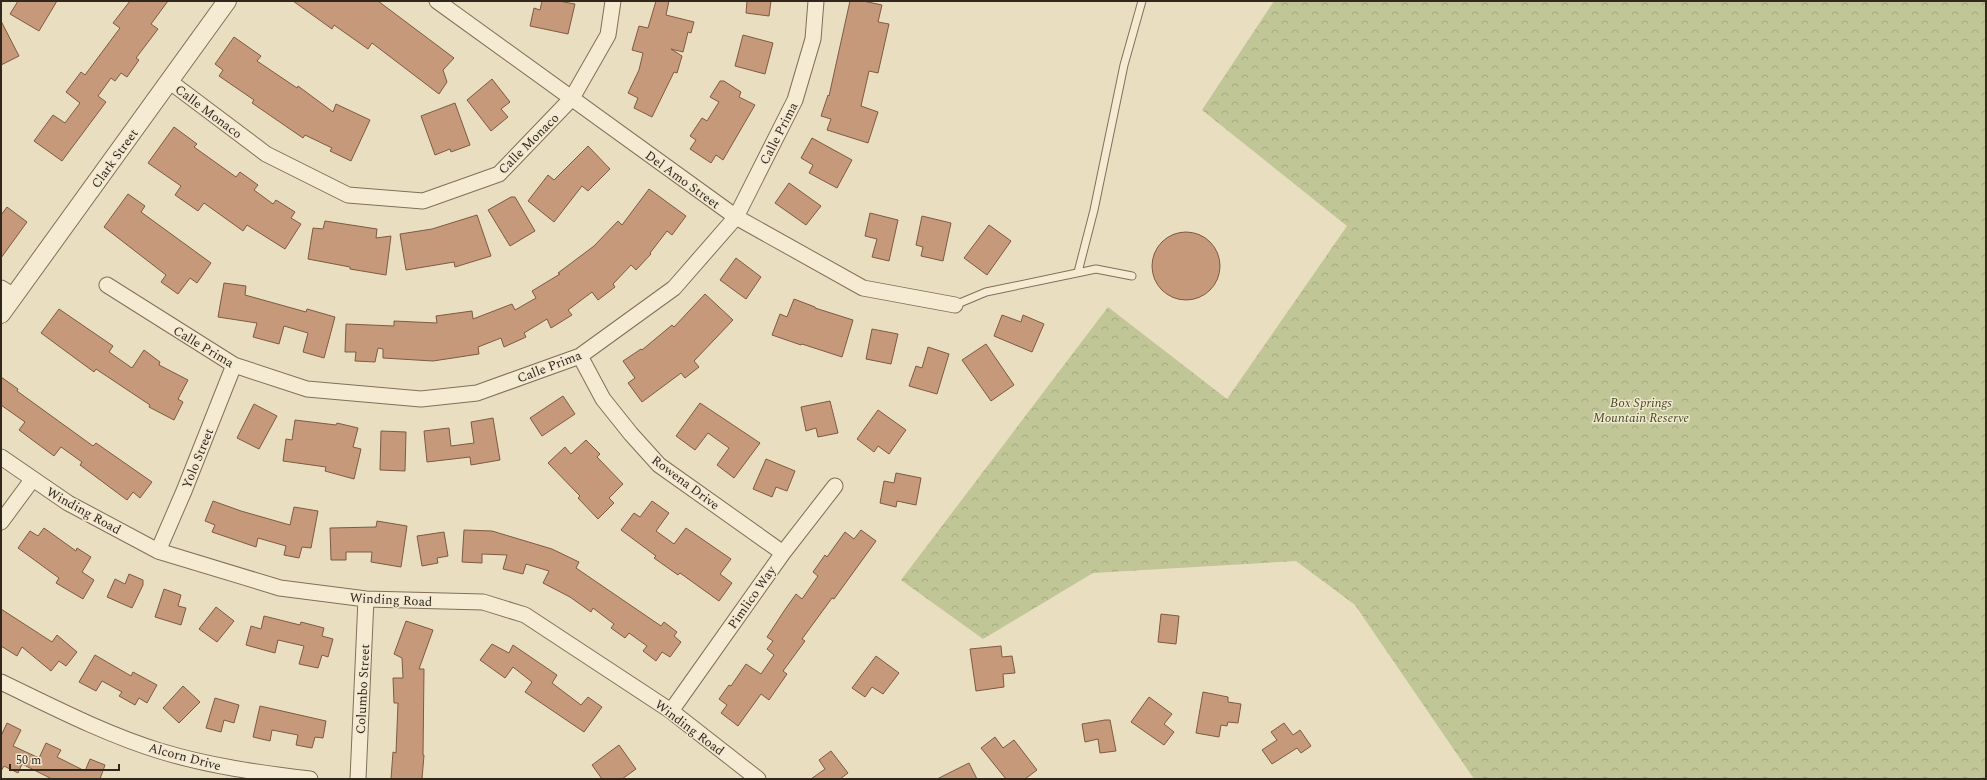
<svg xmlns="http://www.w3.org/2000/svg" width="1987" height="780" font-family="Spectral,serif">
  <defs>
    <pattern id="park-crowns" width="20" height="18" patternUnits="userSpaceOnUse"><rect width="20" height="18" fill="#c0c696"/><path d="M2 6a3 3 0 1 1 6 0M12 15a3 3 0 1 1 6 0" fill="none" stroke="#a5aa81"/></pattern>
  </defs>
  <rect width="100%" height="100%" fill="#eadec1"/>
  <path fill="url(#park-crowns)" d="M1274,1H1986V779H1474L1355,605L1296,561L1093,573L983,639L901,580L1108,307L1227,399L1347,226L1202,110Z"/>
  <path fill="#c59979" stroke="#7e5a42" d="M18,1H57L39,31L10,14Z
    M130,1H168L151,24L158,29L136,58L139,60L127,77L121,73L115,81L111,78L98,96L106,102L62,161L34,141L53,115L65,123L80,103L66,92L81,72L85,75L120,28L113,23Z
    M293,1H378L454,58L443,70L447,82L439,94L372,43L368,49L334,25L332,29Z
    M542,1H559L575,4L568,34L530,26L534,8L540,10Z
    M656,1H669L666,15L694,22L691,33L688,32L683,52L671,49L682,56L677,73L674,72L652,117L634,108L638,98L628,93L639,70L643,53L632,50L639,26L648,28Z
    M747,1H771L769,16L746,13Z
    M850,1H863L882,5L878,22L889,24L878,73L869,71L861,106L878,112L868,143L827,130L831,119L821,116L828,95L829,96Z
    M1,21L19,56L1,65Z
    M743,35L773,43L765,74L735,66Z
    M234,37L261,56L257,61L297,88L298,86L333,112L336,104L370,120L351,161L330,151L332,148L305,135L303,138L252,103L254,100L219,76L223,70L215,64Z
    M492,79L510,102L501,109L508,117L491,131L467,100Z
    M720,81H724L741,92L739,97L755,105L723,160L716,155L711,163L690,149L696,140L690,136L702,118L707,121L719,102L710,97Z
    M455,103L470,145L451,152L450,149L435,155L421,116Z
    M174,127L197,144L194,147L236,177L240,172L258,185L254,190L273,204L276,200L295,212L291,218L301,224L285,249L247,225L243,231L204,203L198,211L175,195L181,186L148,163Z
    M812,138L852,160L837,188L809,173L813,165L801,158Z
    M588,146L610,169L588,191L582,186L554,222L528,201L548,175L554,180Z
    M789,183L821,206L806,225L775,203Z
    M649,189L686,216L672,235L667,231L650,253L651,254L636,270L631,265L613,284L615,287L598,300L592,292L568,310L572,315L551,328L547,319L524,333L526,337L504,347L501,338L478,347L479,354L433,361L383,358V349L378,348L375,362L355,361L356,352H345L346,324L394,326V321L437,323L436,316L472,311L473,319L512,304L515,310L536,298L532,291L560,274L558,273L594,246L618,221L622,225Z
    M128,194L145,206L141,212L211,263L197,283L190,278L178,294L161,282L166,275L104,227Z
    M511,197H515L535,231L510,246L488,210Z
    M7,207L27,222L1,258V215Z
    M870,213L898,220L889,261L872,257L877,239L865,236Z
    M477,215L491,256L455,267L454,262L406,270L400,234L432,229Z
    M922,216L951,223L943,261L921,256L923,247L916,245Z
    M325,221L377,229L376,238L391,236L386,275L350,269V267L308,259L313,228L323,229Z
    M989,225L1011,241L987,275L964,258Z
    M1152 266a34 34 0 1 1 68 0a34 34 0 1 1-68 0Z
    M736,258L761,277L746,299L720,280Z
    M224,283L246,286L245,295L306,312L307,309L335,317L324,358L303,352L308,333L284,326L279,344L253,337L257,323L218,317Z
    M705,294L733,320L694,361L699,367L685,378L681,373L642,402L628,383L635,378L623,361L641,349L642,350L672,325L674,327Z
    M794,299L815,307V308L853,320L842,357L802,344L801,345L772,335L780,314L787,317Z
    M59,309L113,346L109,352L132,368L144,350L160,362L159,365L188,380L178,399L183,402L174,420L149,407L150,405L96,369L94,372L41,333Z
    M1002,315L1021,322L1023,315L1044,324L1032,352L994,336Z
    M872,329L898,334L891,364L866,359Z
    M986,344L1014,385L991,401L962,360Z
    M928,347L949,354L937,394L909,386L916,366L922,368Z
    M1,377L18,389L17,391L93,446L96,443L152,482L140,498L133,492L127,500L80,465L82,462L61,447L54,456L19,430L25,422L1,405Z
    M563,396L575,414L542,436L530,418Z
    M830,401L838,433L818,437L816,428L806,431L801,407Z
    M700,403L760,443L734,478L717,465L729,448L708,433L695,450L676,436Z
    M254,404L277,416L259,449L237,438Z
    M878,410L906,430L889,454L878,446L874,452L857,439Z
    M493,418L500,460L471,465L470,457L427,462L424,431L449,428L451,446L474,443L471,422Z
    M295,420L336,425L337,423L358,428L353,447L361,449L354,479L325,471L326,467L283,461L286,439L292,440Z
    M381,431L406,432L405,471L380,470Z
    M586,440L600,454L597,457L623,484L609,498L614,503L598,519L578,498L580,496L548,463L565,447L571,454Z
    M766,459L795,471L787,491L776,487L772,497L753,489Z
    M896,473L921,478L916,505L897,501L896,507L880,503L884,481L894,483Z
    M213,501L241,511L290,525L294,507L318,511L311,548L302,547L299,558L284,555L286,546L258,538L256,547L212,532L215,525L205,521Z
    M652,501L669,513L656,531L674,544L686,528L731,559L720,574L732,583L719,601L680,573L678,575L654,558L656,556L621,530L634,513L640,517Z
    M377,521L407,526L401,567L371,562L372,552H346V560H331L330,528L376,527Z
    M44,528L76,551L77,548L91,557L82,572L94,580L83,599L56,583L59,578L18,548L30,531L38,536Z
    M464,530L492,531L552,549L579,562L576,568L661,626L664,622L677,632L674,636L681,642L670,657L662,652L656,661L643,651L647,646L629,633L625,638L611,628L614,624L593,608L591,612L570,597L543,583L549,571L526,564L523,574L503,569L507,555L482,554V563L462,562Z
    M861,530L876,541L834,599L832,598L802,639L805,641L783,671L787,674L769,700L761,694L738,726L721,713L727,705L719,699L729,685L731,686L746,664L761,674L774,655L767,649L773,641L767,637L784,611L796,594L802,599L818,576L813,572L825,555L827,557L845,532L854,539Z
    M444,532L448,556L437,558L438,563L422,566L417,536Z
    M129,574L143,580V585L132,608L107,597L115,579L125,584Z
    M164,589L181,595L178,606L186,608L181,625L155,617Z
    M216,607L234,621L217,642L199,629Z
    M1,609L52,642L57,635L77,652L66,666L59,661L51,671L22,647L17,656L1,646Z
    M1161,614L1179,616L1176,644L1158,642Z
    M264,616L300,625L301,622L324,628L322,636L333,639L328,657L322,655L318,668L299,664L304,646L278,640L275,653L246,645L251,626L261,629Z
    M406,621L433,630L419,669H424L423,755H424L422,779H391L393,752L396,753L398,703H394L393,678H403L402,658L394,654Z
    M492,644L509,653L513,645L557,675L552,683L581,705L588,697L602,707L584,732L525,692L532,682L513,667L505,678L480,660Z
    M1001,646L1002,657L1012,656L1015,673L1003,674L1004,687L976,691L970,649Z
    M95,655L131,676L133,672L157,685L147,703L139,698L135,705L119,696L122,692L102,681L96,691L79,682Z
    M876,656L899,673L883,694L872,687L865,697L852,688Z
    M183,686L200,702L179,723L163,708Z
    M1203,692L1228,697V702L1241,704L1238,723L1228,722L1227,726L1221,725L1219,737L1196,733Z
    M1149,697L1172,714L1164,724L1174,732L1164,745L1131,722Z
    M215,698L239,705L234,723L224,720L221,732L206,728Z
    M260,706L326,721L323,738L315,737L312,748L296,745L298,735L272,730L270,741L253,737Z
    M1105,720H1110L1116,751L1100,753L1098,739L1085,742L1082,724Z
    M7,723L21,730L13,746L39,758L46,743L61,750L57,757L85,771L90,759L105,765L100,779H52L22,764L18,773L4,766L1,771V736Z
    M1284,723L1293,735L1300,730L1311,746L1301,753L1297,748L1272,764L1262,750L1277,740L1271,732Z
    M995,737L1003,748L1014,740L1037,770L1025,779H1006L981,748Z
    M619,745L636,769L622,779H602L592,765Z
    M831,751L848,773L840,779H811L825,769L819,760Z
    M969,763L977,779H937Z"/>
  <g fill="none" stroke-linecap="round" stroke-linejoin="round">
    <g stroke="#816f5a" stroke-width="9">
      <path id="service" d="M1078,272L1094,210L1124,65L1142,1
        M955,305L986,292L1096,269L1132,276"/>
    </g>
    <g stroke="#816f5a" stroke-width="17">
      <path id="minor" d="M437,1L736,217L863,288L955,305
        M169,81L266,154L348,195L423,201L499,174L572,98L608,35L613,1
        M107,285L234,365L307,389L421,399L477,393L580,356L674,288L736,217L795,100L813,39L816,1
        M1,288L14,296
        M580,356L603,399L631,434L659,465L783,553
        M1,457L68,503L158,551L280,588L366,599L483,602L525,615L671,711L758,779
        M1,522L32,480
        M158,551L184,491L234,365
        M1,682C53,707 105,734 160,751C209,766 259,773 310,779
        M671,711L783,553L835,486
        M358,779L366,599"/>
    </g>
    <g stroke="#816f5a" stroke-width="20">
      <path id="tertiary" d="M1,314L227,1"/>
    </g>
    <use href="#service" stroke="#f5ebd3" stroke-width="7"/>
    <use href="#minor" stroke="#f5ebd3" stroke-width="15"/>
    <use href="#tertiary" stroke="#f5ebd3" stroke-width="18"/>
  </g>
  <g text-anchor="middle" stroke-width="3" stroke-linejoin="round" paint-order="stroke">
    <g font-size="13" fill="#32271d" stroke="#f2e8d0">
      <text transform="translate(209 111) rotate(37)" y="5">Calle Monaco</text>
      <text transform="translate(778 133) rotate(-63)" y="5">Calle Prima</text>
      <text transform="translate(528 143) rotate(-45)" y="5">Calle Monaco</text>
      <text transform="translate(114 158) rotate(-54)" y="5">Clark Street</text>
      <text transform="translate(683 179) rotate(36)" y="5">Del Amo Street</text>
      <text transform="translate(204 346) rotate(31)" y="5">Calle Prima</text>
      <text transform="translate(549 366) rotate(-21)" y="5">Calle Prima</text>
      <text transform="translate(197 458) rotate(-68)" y="5">Yolo Street</text>
      <text transform="translate(686 482) rotate(37)" y="5">Rowena Drive</text>
      <text transform="translate(84 510) rotate(29)" y="5">Winding Road</text>
      <text transform="translate(751 597) rotate(-55)" y="5">Pimlico Way</text>
      <text transform="translate(391 599) rotate(3)" y="5">Winding Road</text>
      <text transform="translate(362 689) rotate(-87)" y="5">Columbo Street</text>
      <text transform="translate(690 727) rotate(37)" y="5">Winding Road</text>
      <text transform="translate(185 756) rotate(15)" y="5">Alcorn Drive</text>
    </g>
    <g font-size="13" font-style="italic" fill="#434d25" stroke="#f2e8d0">
      <text x="1641" y="407">Box Springs<tspan x="1641" dy="15">Mountain Reserve</tspan></text>
    </g>
  </g>
  <rect width="1987" height="780" fill="none" stroke="#32271d" stroke-width="4"/>
  <path d="M10 764v6h109v-6" fill="none" stroke="#32271d" stroke-width="2"/>
  <text x="16" y="764" font-size="12" fill="#32271d" stroke="#f2e8d0" stroke-width="3" paint-order="stroke">50 m</text>
</svg>
